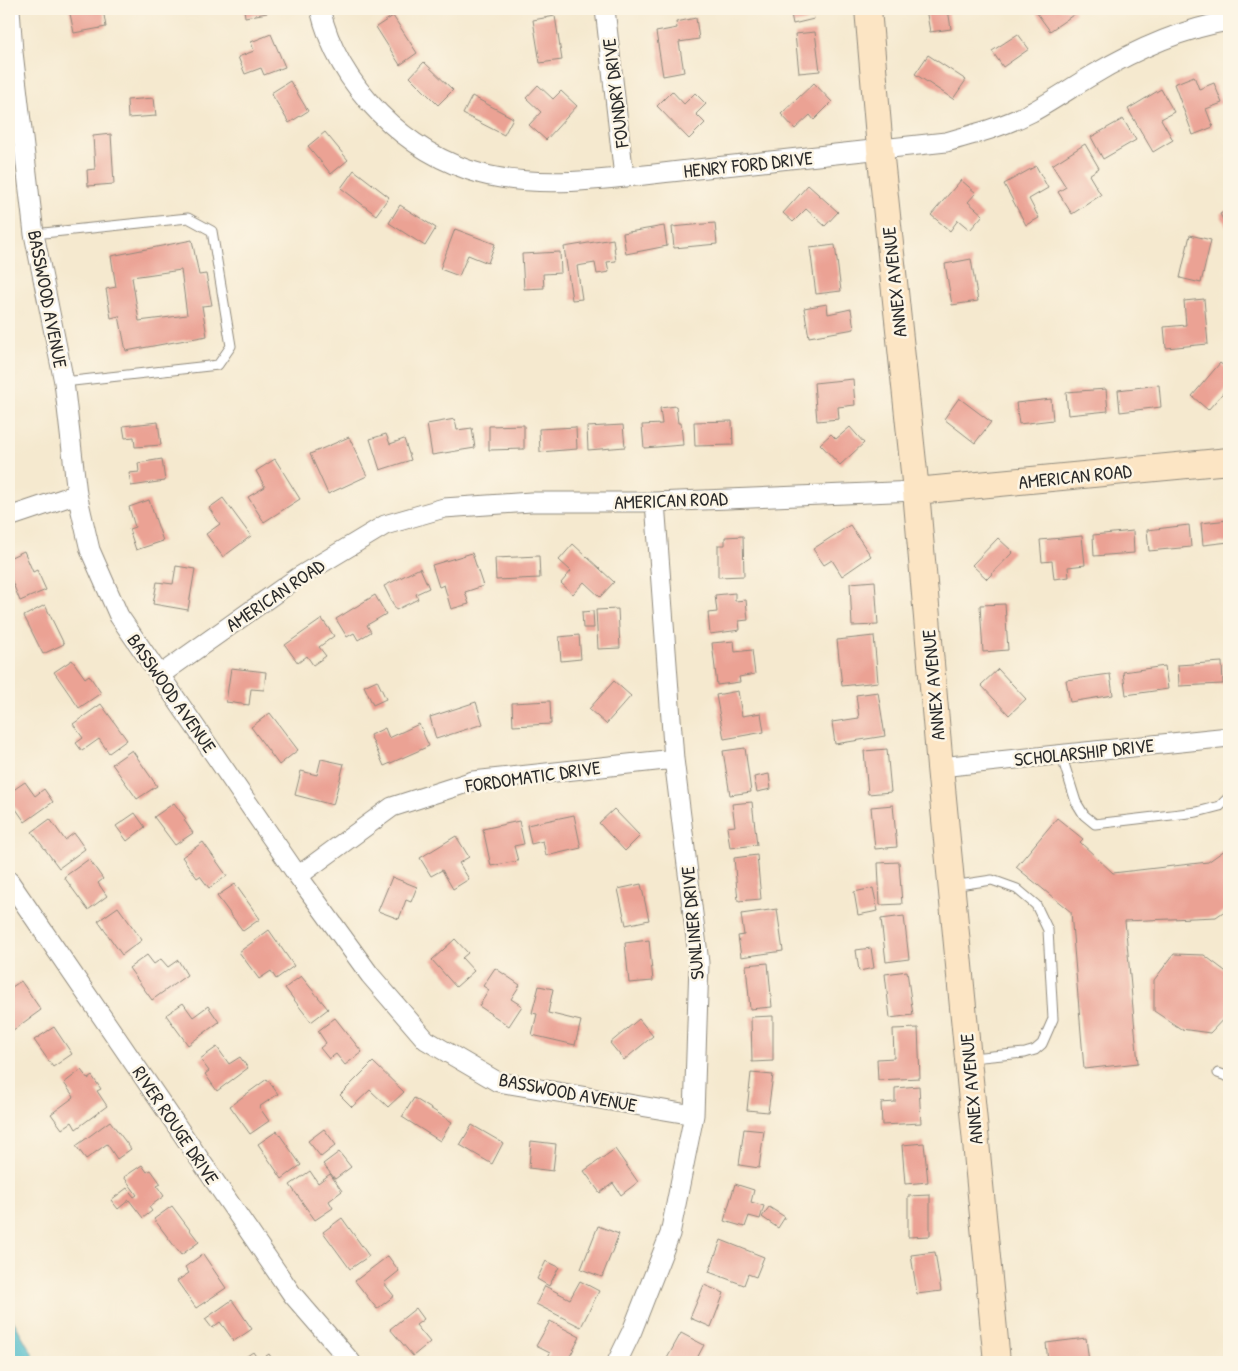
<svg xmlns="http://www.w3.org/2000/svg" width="1238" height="1371" font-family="'Patrick Hand',sans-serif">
  <rect width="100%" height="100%" fill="#fcf5e5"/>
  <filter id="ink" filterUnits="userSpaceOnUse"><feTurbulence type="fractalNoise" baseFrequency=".02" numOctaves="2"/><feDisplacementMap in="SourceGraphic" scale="10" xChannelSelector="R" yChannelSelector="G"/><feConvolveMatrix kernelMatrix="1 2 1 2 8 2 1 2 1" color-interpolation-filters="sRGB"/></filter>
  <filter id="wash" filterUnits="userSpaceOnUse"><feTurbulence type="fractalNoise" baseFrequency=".0096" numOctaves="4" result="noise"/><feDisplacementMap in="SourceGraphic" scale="20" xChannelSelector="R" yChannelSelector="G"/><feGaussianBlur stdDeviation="1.12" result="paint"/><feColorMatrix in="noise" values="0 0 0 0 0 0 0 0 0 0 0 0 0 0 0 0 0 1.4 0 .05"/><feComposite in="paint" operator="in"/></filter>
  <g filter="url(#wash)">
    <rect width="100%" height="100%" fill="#f5e9cf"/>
    <path fill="#52becc" stroke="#3e747c" d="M9,1313L37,1362H9Z"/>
    <g id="blocks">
      <path fill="#eba294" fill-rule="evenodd" d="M69,9H103L106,27L74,33Z
        M244,9H267V13L245,17Z
        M654,9H676V12L654,14Z
        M790,9H812L814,19L793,24Z
        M926,9H948L951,29L930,32Z
        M1034,9H1073L1076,13L1050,31Z
        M393,16L417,53L400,65L376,27Z
        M555,16L562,60L540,63L533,20Z
        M696,18L699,39L679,42L684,72L663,76L656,32L677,28L676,22Z
        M815,32L820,71L799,73L795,34Z
        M271,34L285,67L264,75L261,68L245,74L238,57L254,51L251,42Z
        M1018,34L1029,49L1003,67L992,51Z
        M928,55L966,80L953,99L915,74Z
        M424,62L453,90L438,105L410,77Z
        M1194,76L1199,89L1214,83L1222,103L1206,109L1213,127L1193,135L1174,84Z
        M290,81L308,111L289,123L271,93Z
        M814,83L832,102L814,120L810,115L795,129L781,114Z
        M538,85L553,99L561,91L577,106L546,140L529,125L541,112L526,98Z
        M1161,89L1174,112L1161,119L1173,140L1153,152L1128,109Z
        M672,91L684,104L695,93L706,104L696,114L705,123L689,139L657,106Z
        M472,96L513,118L504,135L463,114Z
        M154,98L156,116L128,118L127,100Z
        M1123,119L1136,140L1103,159L1091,137Z
        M325,132L348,160L331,174L308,146Z
        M111,134L114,184L88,186L87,170L95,169L93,136Z
        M1085,144L1099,168L1089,175L1101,195L1072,214L1058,192L1066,187L1052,165Z
        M1036,166L1048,188L1029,199L1039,218L1026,225L1004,184Z
        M354,170L389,197L376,215L341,188Z
        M961,180L976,193L968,202L983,215L970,230L958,220L950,231L931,215Z
        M808,185L838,212L825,226L806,209L793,222L783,213Z
        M400,205L436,228L425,246L389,223Z
        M1229,209V231L1220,214Z
        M715,223L717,244L674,248L672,227Z
        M664,226L667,246L626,254L623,233Z
        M455,229L495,244L488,263L468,255L459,276L440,269Z
        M1190,235L1211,240L1201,283L1180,278Z
        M613,239L616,261L607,262L609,272L597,274L595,263L577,266L582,299L572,300L564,247Z
        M192,240L199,275L206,274L212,305L202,306L207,336L126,351L119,316L111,318L106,289L116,287L111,256ZM181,270L187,315L139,321L132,277Z
        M835,245L841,291L816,294L810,248Z
        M560,252L561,273L543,274L544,288L524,289L522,254Z
        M971,259L978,301L952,305L945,264Z
        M1204,299L1208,344L1166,348L1164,327L1186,325L1184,301Z
        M827,304L828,314L851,309L854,329L809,337L804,308Z
        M1220,363L1229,370V386L1208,410L1192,396Z
        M853,379L855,405L838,407L839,419L817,421L814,383Z
        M1159,385L1161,407L1120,412L1118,390Z
        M1106,389L1108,411L1068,415L1066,392Z
        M959,398L991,422L975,443L944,419Z
        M1051,399L1053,420L1019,424L1016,403Z
        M676,406L678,423H681L683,445L644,448L642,425L662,424L660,408Z
        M455,419L457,430L472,428L475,448L432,455L427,424Z
        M732,421L733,445L695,446L694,422Z
        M158,422L161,445L135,447L134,437L125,438L123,426Z
        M524,425V449L489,450V426Z
        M623,425L625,447L588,450L587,427Z
        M576,427L577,449L540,452L539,429Z
        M850,427L864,443L840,465L820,444L831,434L836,439Z
        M386,434L390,444L404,439L411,460L380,470L370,439Z
        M349,437L367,476L328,494L310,454Z
        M162,459L165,481L131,486L129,473L139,472L138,463Z
        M275,459L300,499L264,522L248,497L265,487L256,471Z
        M223,498L251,536L223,557L206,534L220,524L209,508Z
        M149,500L163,541L136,550L129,529L135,527L129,507Z
        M1229,520V542L1203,545L1201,523Z
        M850,525L871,556L842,576L832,560L824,565L813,549Z
        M1189,525L1191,547L1149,551L1147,530Z
        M1133,531L1134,553L1094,556L1093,535Z
        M743,536L744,576L718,577V545H725V537Z
        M1082,536L1085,565L1068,567L1069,577L1054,579L1052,561L1042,562L1040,540Z
        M998,538L1013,552L987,579L972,565Z
        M573,544L614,582L600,597L584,582L573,594L561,583L571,571L559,560Z
        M24,551L33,572L37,570L46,590L20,601L9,574V558Z
        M472,553L483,586L465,592L469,604L451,609L444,585L439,587L432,565Z
        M539,556L540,578L496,580L495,558Z
        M176,566L195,569L188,610L153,604L157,582L173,584Z
        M420,568L429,588L416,594L418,599L396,610L384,586Z
        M875,581L878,625L852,626L850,583Z
        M735,593V601L746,600L748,620L739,621L740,630L710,634L708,613L717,612L715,595Z
        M375,595L386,614L367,625L371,632L358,640L354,633L347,637L336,619Z
        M1005,604L1008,650L983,652L980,605Z
        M45,605L64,644L43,654L24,616Z
        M618,609L620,648L598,649L596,610Z
        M593,611L594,628H583L582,612Z
        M322,619L334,636L319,647L326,656L313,665L307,656L298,663L285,645Z
        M579,635L581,659L561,661L559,637Z
        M874,636L878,682L842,686L837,640Z
        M734,641L735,652L752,650L755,674L739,677L740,682L717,685L712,643Z
        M72,660L85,678L89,675L101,693L79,708L54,672Z
        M1222,662L1223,684L1179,686L1178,665Z
        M1165,666L1168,689L1126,695L1123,672Z
        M231,668L266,672L264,690L251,689L249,705L226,702Z
        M998,669L1026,699L1009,715L981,685Z
        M1110,674L1113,695L1070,702L1066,680Z
        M377,680L386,699L373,705L364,686Z
        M614,681L631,696L606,724L589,709Z
        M738,691L742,716L761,713L764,732L724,739L716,695Z
        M878,692L885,736L835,744L832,722L859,718L856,695Z
        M550,701L551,724L513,726L512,703Z
        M476,702L483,724L436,739L430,717Z
        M101,704L127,740L109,753L99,739L82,751L76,743L83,738L73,724Z
        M270,713L298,750L279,765L251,727Z
        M419,724L429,746L384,766L370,735L385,728L389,738Z
        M745,748L751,792L730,795L723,751Z
        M887,749L891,792L868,794L864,751Z
        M132,750L157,786L137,799L112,764Z
        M321,759L344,764L333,805L295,795L301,771L317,775Z
        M769,774L771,789L757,792L754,777Z
        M25,782L35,796L44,789L53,802L25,822L9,799V793Z
        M752,802L757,845L730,848L727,827L735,826L732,804Z
        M174,803L186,819L184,820L193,833L175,845L154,817Z
        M893,805L897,847L875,849L871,807Z
        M614,809L640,836L625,851L599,823Z
        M135,813L145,827L127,841L116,826Z
        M574,815L581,848L546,856L543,841L531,844L527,825Z
        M1057,818L1083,839L1080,842L1113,873L1208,862L1229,847V908L1216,917L1125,921L1138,1063L1084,1069L1071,912L1016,867Z
        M50,819L65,840L74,833L85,849L59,868L32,832Z
        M519,821L524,844L514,846L518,861L491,866L483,829Z
        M456,836L469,857L459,863L469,879L453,889L442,870L431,876L420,858Z
        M203,842L227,876L209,888L200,876L197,878L182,857Z
        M757,855L761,899L738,901L734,858Z
        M89,859L103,879L98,883L107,896L88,910L64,877Z
        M899,862L902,904L880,905L878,863Z
        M392,877L417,887L411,902L406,900L399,919L378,911Z
        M235,884L260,919L243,931L217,896Z
        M641,884L649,920L626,925L618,889Z
        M873,888L878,911L858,915L854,892Z
        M118,907L142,940L122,955L98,921Z
        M777,909L783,951L741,957L738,936L744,935L741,914Z
        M904,916L909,959L886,962L881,919Z
        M269,930L294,966L276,979L271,971L259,979L239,952Z
        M455,939L468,953L462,958L474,971L456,987L432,960Z
        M649,940L653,981L629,983L625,943Z
        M871,948L874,968L859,971L856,950Z
        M1174,954L1204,955L1229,974V1013L1210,1033L1181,1029L1154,1011V980Z
        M147,955L154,964L161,959L168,967L178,960L187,975L152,1000L129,968Z
        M768,963L772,1007L750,1009L746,965Z
        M495,968L520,985L511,999L522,1006L509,1026L479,1006L489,990L483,986Z
        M907,971L913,1015L890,1018L885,974Z
        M301,976L328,1009L311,1022L285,988Z
        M21,981L41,1010L9,1033V989Z
        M539,986L553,989L548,1013L581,1021L575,1045L532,1035L537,1014L532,1013Z
        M183,1003L193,1017L208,1006L219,1022L188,1045L166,1015Z
        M773,1016V1061L752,1062L751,1017Z
        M335,1018L362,1052L345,1065L336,1054L329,1059L320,1048L326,1043L318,1031Z
        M639,1019L653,1036L624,1060L610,1043Z
        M54,1027L72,1054L53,1067L34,1040Z
        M918,1028L920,1078L878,1080L877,1059L894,1058L893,1029Z
        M217,1047L229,1064L240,1057L248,1068L217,1091L205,1074L209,1071L200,1059Z
        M373,1062L404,1092L388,1107L370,1090L352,1107L340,1095Z
        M81,1070L88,1079L92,1076L101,1089L97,1091L107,1106L76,1129L72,1122L62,1129L51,1114L74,1097L64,1083Z
        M751,1073L773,1075L768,1112L747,1110Z
        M267,1079L278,1094L259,1107L269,1121L250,1134L230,1106Z
        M919,1086L921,1123L882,1125L881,1103L895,1102V1088Z
        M414,1098L452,1122L440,1141L402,1117Z
        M110,1121L131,1149L117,1159L107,1144L86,1159L76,1146Z
        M472,1125L503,1143L492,1164L460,1145Z
        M324,1129L336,1145L321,1157L308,1141Z
        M744,1129L764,1131L759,1168L739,1165Z
        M277,1131L301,1165L282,1179L258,1144Z
        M531,1141L556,1144L553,1171L529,1168Z
        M924,1143L928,1182L905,1184L902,1145Z
        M615,1149L638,1182L621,1195L613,1183L600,1193L584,1171Z
        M339,1152L351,1167L335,1179L323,1164Z
        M142,1165L147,1172L151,1170L161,1184L157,1186L164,1196L149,1207L152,1211L143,1218L129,1200L118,1209L111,1200L127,1188L134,1197L137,1195L124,1177Z
        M310,1171L318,1183L330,1174L342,1191L329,1201L333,1208L315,1220L290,1185Z
        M735,1184L754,1190L751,1202L764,1206L760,1219L749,1216L745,1227L724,1221Z
        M930,1195V1236L908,1237V1196Z
        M172,1206L199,1242L181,1255L154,1219Z
        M769,1207L785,1217L778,1228L762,1217Z
        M342,1218L369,1256L350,1269L323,1232Z
        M598,1226L619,1234L602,1277L581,1269Z
        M721,1240L764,1257L756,1277L748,1274L744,1285L709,1272Z
        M935,1252L941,1291L917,1294L911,1255Z
        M203,1254L226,1288L196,1308L177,1281L189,1273L185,1267Z
        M388,1256L399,1271L384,1283L394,1296L377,1309L355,1281Z
        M546,1261L559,1267L549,1286L537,1279Z
        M580,1281L599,1291L581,1327L536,1304L545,1286L570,1299Z
        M704,1285L724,1293L711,1327L690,1318Z
        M232,1300L252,1329L234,1341L220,1322L212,1328L205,1319Z
        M416,1308L424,1319L416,1325L430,1342L413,1356L390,1329Z
        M550,1321L580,1337L567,1362H545L550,1353L536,1346Z
        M681,1333L704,1345L695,1362H665Z
        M1086,1338L1089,1362H1048L1046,1343Z
        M253,1352L259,1361L269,1354L274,1362H238Z"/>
    </g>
  </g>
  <g filter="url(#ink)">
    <use href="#blocks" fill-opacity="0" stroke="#908a7d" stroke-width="1"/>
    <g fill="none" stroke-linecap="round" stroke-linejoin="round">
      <g stroke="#908a7d" stroke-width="11">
        <path id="lane" d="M34,234L188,218L212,231L231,346L218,365L64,382
          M1061,754L1076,802L1084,815L1095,824L1197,812L1220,806L1229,797
          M952,886L992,880L1017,889L1036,905L1048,930L1053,1019L1042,1044L1035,1050L1025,1053L971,1058
          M1218,1073L1229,1077"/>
      </g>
      <g stroke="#908a7d" stroke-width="21">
        <path id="street" d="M10,9L13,52L34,234L64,382L77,494L90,550L119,616L298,876L370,975L426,1040L498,1082L694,1115
          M320,9C338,86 406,154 482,174C545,191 632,176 697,169C780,160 863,151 946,142C975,134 1005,126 1032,112C1052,101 1071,88 1091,76C1133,51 1181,29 1229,21
          M605,9L624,177
          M9,517L77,494
          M160,675L297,578L385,525L444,508L531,502H655L916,491
          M940,767L1229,737
          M298,876L392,807L473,781L674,759
          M9,881L292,1294L351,1362
          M617,1362L632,1331L670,1234L694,1115L699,963L674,759L655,502"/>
      </g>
      <g stroke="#908a7d" stroke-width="28">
        <path id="secondary" d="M868,9L880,149L916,491L940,767L997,1362
          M916,491L1229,461"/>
      </g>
      <use href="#lane" stroke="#fff" stroke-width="9"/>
      <use href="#street" stroke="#fff" stroke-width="19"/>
      <use href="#secondary" stroke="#fce5c4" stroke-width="26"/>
    </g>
  </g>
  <g text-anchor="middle" stroke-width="5" stroke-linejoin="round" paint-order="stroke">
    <g font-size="19" fill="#2b2b2b" stroke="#fcf5e5">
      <text transform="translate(615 93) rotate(-97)" y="7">FOUNDRY DRIVE</text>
      <text transform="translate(748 164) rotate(-6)" y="7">HENRY FORD DRIVE</text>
      <text transform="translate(894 282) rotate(-96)" y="7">ANNEX AVENUE</text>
      <text transform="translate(48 299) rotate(79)" y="7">BASSWOOD AVENUE</text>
      <text transform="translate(1075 476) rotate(-6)" y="7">AMERICAN ROAD</text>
      <text transform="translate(671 500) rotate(-2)" y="7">AMERICAN ROAD</text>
      <text transform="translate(275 595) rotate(-34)" y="7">AMERICAN ROAD</text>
      <text transform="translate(933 685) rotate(-95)" y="7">ANNEX AVENUE</text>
      <text transform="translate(172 693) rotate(55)" y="7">BASSWOOD AVENUE</text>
      <text transform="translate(1084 752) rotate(-6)" y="7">SCHOLARSHIP DRIVE</text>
      <text transform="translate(533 776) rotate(-8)" y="7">FORDOMATIC DRIVE</text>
      <text transform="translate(692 923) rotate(-95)" y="7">SUNLINER DRIVE</text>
      <text transform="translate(971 1089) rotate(-95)" y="7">ANNEX AVENUE</text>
      <text transform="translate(568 1092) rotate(11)" y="7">BASSWOOD AVENUE</text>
      <text transform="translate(176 1125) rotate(56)" y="7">RIVER ROUGE DRIVE</text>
    </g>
  </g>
  <rect width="1238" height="1371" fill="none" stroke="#fcf5e5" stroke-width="30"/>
</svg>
